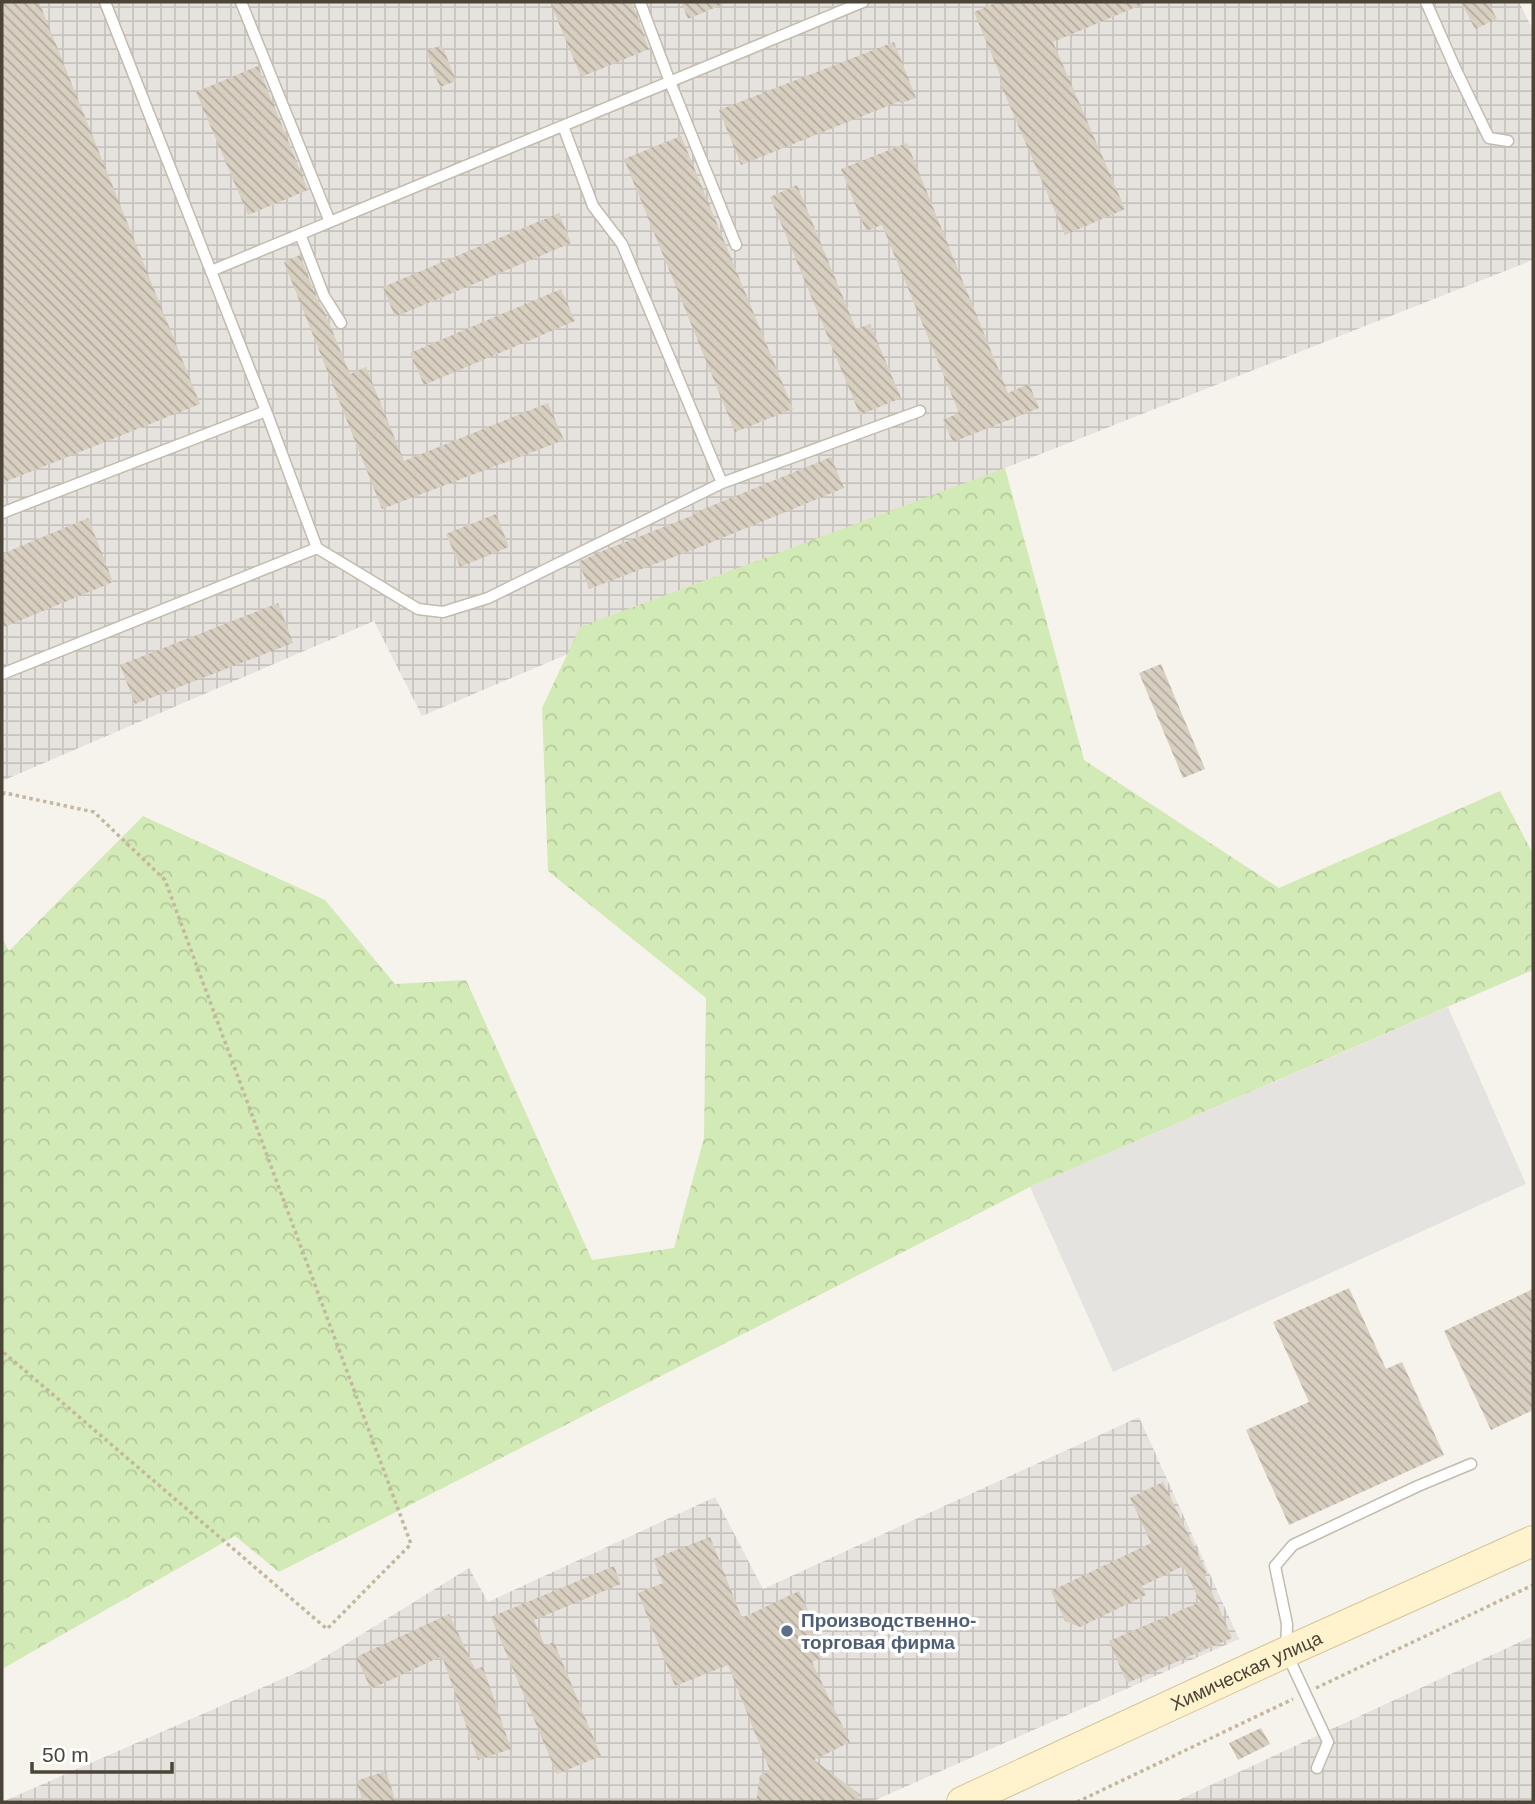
<svg xmlns="http://www.w3.org/2000/svg" width="1535" height="1804" font-family="Arial,sans-serif">
  <defs>
    <pattern id="industrial-grid" width="8" height="8" patternUnits="userSpaceOnUse" patternTransform="scale(1.75)"><rect width="8" height="8" fill="#e6e2dd"/><path d="M0 4h8M4 0v8" fill="none" stroke="#c7c3be"/></pattern>
    <pattern id="forest-crowns" width="20" height="18" patternUnits="userSpaceOnUse" patternTransform="scale(1.75)"><rect width="20" height="18" fill="#d2eab5"/><path d="M2 6a3 3 0 1 1 6 0M12 15a3 3 0 1 1 6 0" fill="none" stroke="#b6ca9c"/></pattern>
    <pattern id="building-back-hatch" width="6" height="6" patternUnits="userSpaceOnUse" patternTransform="scale(1.75)"><rect width="6" height="6" fill="#d8cfc1"/><path d="M-1 5l2 2M0 0l6 6M5-1l2 2" fill="none" stroke="#b1aa9e"/></pattern>
  </defs>
  <rect width="100%" height="100%" fill="#f6f3ec"/>
  <path fill="url(#industrial-grid)" d="M2,2H1519L1533,30V260L1005,468L422,716L374,621L2,781Z
    M1139,1417L1239,1639L871,1802H2L307,1668L469,1568L488,1602L715,1497L763,1589Z
    M1533,1636V1802H1174Z"/>
  <path fill="url(#forest-crowns)" d="M1005,468L1084,760L1279,888L1500,791L1533,854V970L1030,1187L279,1572L235,1536L2,1669V937L9,951L143,816L325,900L395,984L466,980L592,1260L674,1248L704,1138L706,998L548,871L542,708L580,627Z"/>
  <path fill="#e5e3e0" d="M1448,1007L1526,1184L1113,1372L1030,1187Z"/>
  <path fill="url(#building-back-hatch)" d="M2,2H39L200,404L2,483Z
    M550,2H632L649,49L581,77Z
    M681,2H728L688,19Z
    M997,2H1148L1053,42L1125,209L1065,235L1000,83L1003,82L974,12Z
    M1461,2H1488L1497,19L1475,29Z
    M894,42L916,98L901,103L900,101L741,165L719,110Z
    M442,45L456,81L440,87L426,51Z
    M258,66L308,190L248,215L196,92Z
    M681,136L793,409L735,432L624,159Z
    M907,143L1008,393L1029,384L1039,408L953,442L943,420L959,413L882,225L866,231L841,169Z
    M797,185L856,329L870,324L901,398L860,415L770,197Z
    M559,213L571,243L395,317L383,287Z
    M300,255L317,299L325,313L350,374L366,367L404,461L548,403L564,440L382,509L284,262Z
    M561,289L575,321L424,385L410,353Z
    M831,457L844,488L700,547L589,589L579,562L600,552L694,515V513Z
    M496,514L509,547L460,567L446,534Z
    M88,518L113,582L2,628V554Z
    M278,603L293,643L135,704L120,665Z
    M1161,664L1205,769L1183,778L1139,673Z
    M1349,1288L1386,1369L1402,1362L1444,1455L1289,1525L1246,1430L1309,1402L1273,1322Z
    M1533,1289V1410L1491,1430L1444,1331Z
    M1163,1482L1207,1573L1204,1574L1232,1638L1127,1683L1109,1641L1200,1602L1183,1566L1142,1586L1146,1595L1080,1627L1065,1621L1051,1591L1151,1543L1130,1498Z
    M710,1537L742,1618L799,1591L829,1654L812,1662L850,1742L814,1760L862,1796L848,1802H756L760,1775L770,1771L728,1665L675,1686L638,1593L663,1583L653,1559Z
    M614,1566L621,1584L534,1620L545,1646L554,1642L601,1756L557,1774L491,1617Z
    M449,1614L475,1669L483,1667L511,1749L478,1760L442,1656L371,1689L356,1657Z
    M1261,1728L1270,1744L1238,1760L1229,1743Z
    M386,1771L396,1802H363L356,1781Z"/>
  <g fill="none" stroke-linecap="round" stroke-linejoin="round">
    <g stroke="#c2bbae" stroke-width="13">
      <path id="lane" d="M105,2L266,411L317,548
        M241,2L330,222
        M640,2L670,82L736,245
        M1426,2L1456,70L1489,138L1508,141
        M563,126L593,206L622,244L722,483
        M300,234L324,296L341,323
        M211,271L863,2
        M2,513L266,411
        M2,674L317,548L418,609L443,612L488,598L722,483L920,411
        M1317,1768L1328,1742L1286,1652L1287,1624L1275,1566L1293,1545L1418,1486L1471,1464"/>
    </g>
    <g stroke="#d6c79b" stroke-width="32">
      <g id="secondary">
        <path id="s1" d="M962,1802L1286,1652L1533,1541"/>
      </g>
    </g>
    <path stroke="#c4b79f" stroke-width="3.5" stroke-dasharray="3.5 3.5" stroke-linecap="butt" d="M2,794L5,793L94,812L165,880L411,1544L327,1629L2,1351
      M1316,1688L1533,1585
      M1077,1802L1293,1699"/>
    <use href="#lane" stroke="#fff" stroke-width="10"/>
    <use href="#secondary" stroke="#fff3cd" stroke-width="30"/>
  </g>
  <circle fill="#5c6f8a" stroke="#fff" stroke-width="2.5" cx="787" cy="1631" r="7"/>
  <g text-anchor="middle" stroke-width="7" stroke-linejoin="round" paint-order="stroke">
    <g font-size="19" font-weight="bold" fill="#4e5e75" stroke="#fff" text-anchor="start">
      <text x="801" y="1627">Производственно-<tspan x="801" dy="22">торговая фирма</tspan></text>
    </g>
    <g font-size="19" fill="#4b4439" stroke="#fff">
      <text dy="7" stroke="none"><textPath href="#s1" startOffset="313">Химическая улица</textPath></text>
    </g>
  </g>
  <rect width="1535" height="1804" fill="none" stroke="#4b4439" stroke-width="7"/>
  <path d="M32 1762v10h140v-10" fill="none" stroke="#4b4439" stroke-width="3.5"/>
  <text x="42" y="1762" font-size="21" fill="#4b4439" stroke="#ffffff" stroke-width="5" paint-order="stroke">50 m</text>
</svg>
